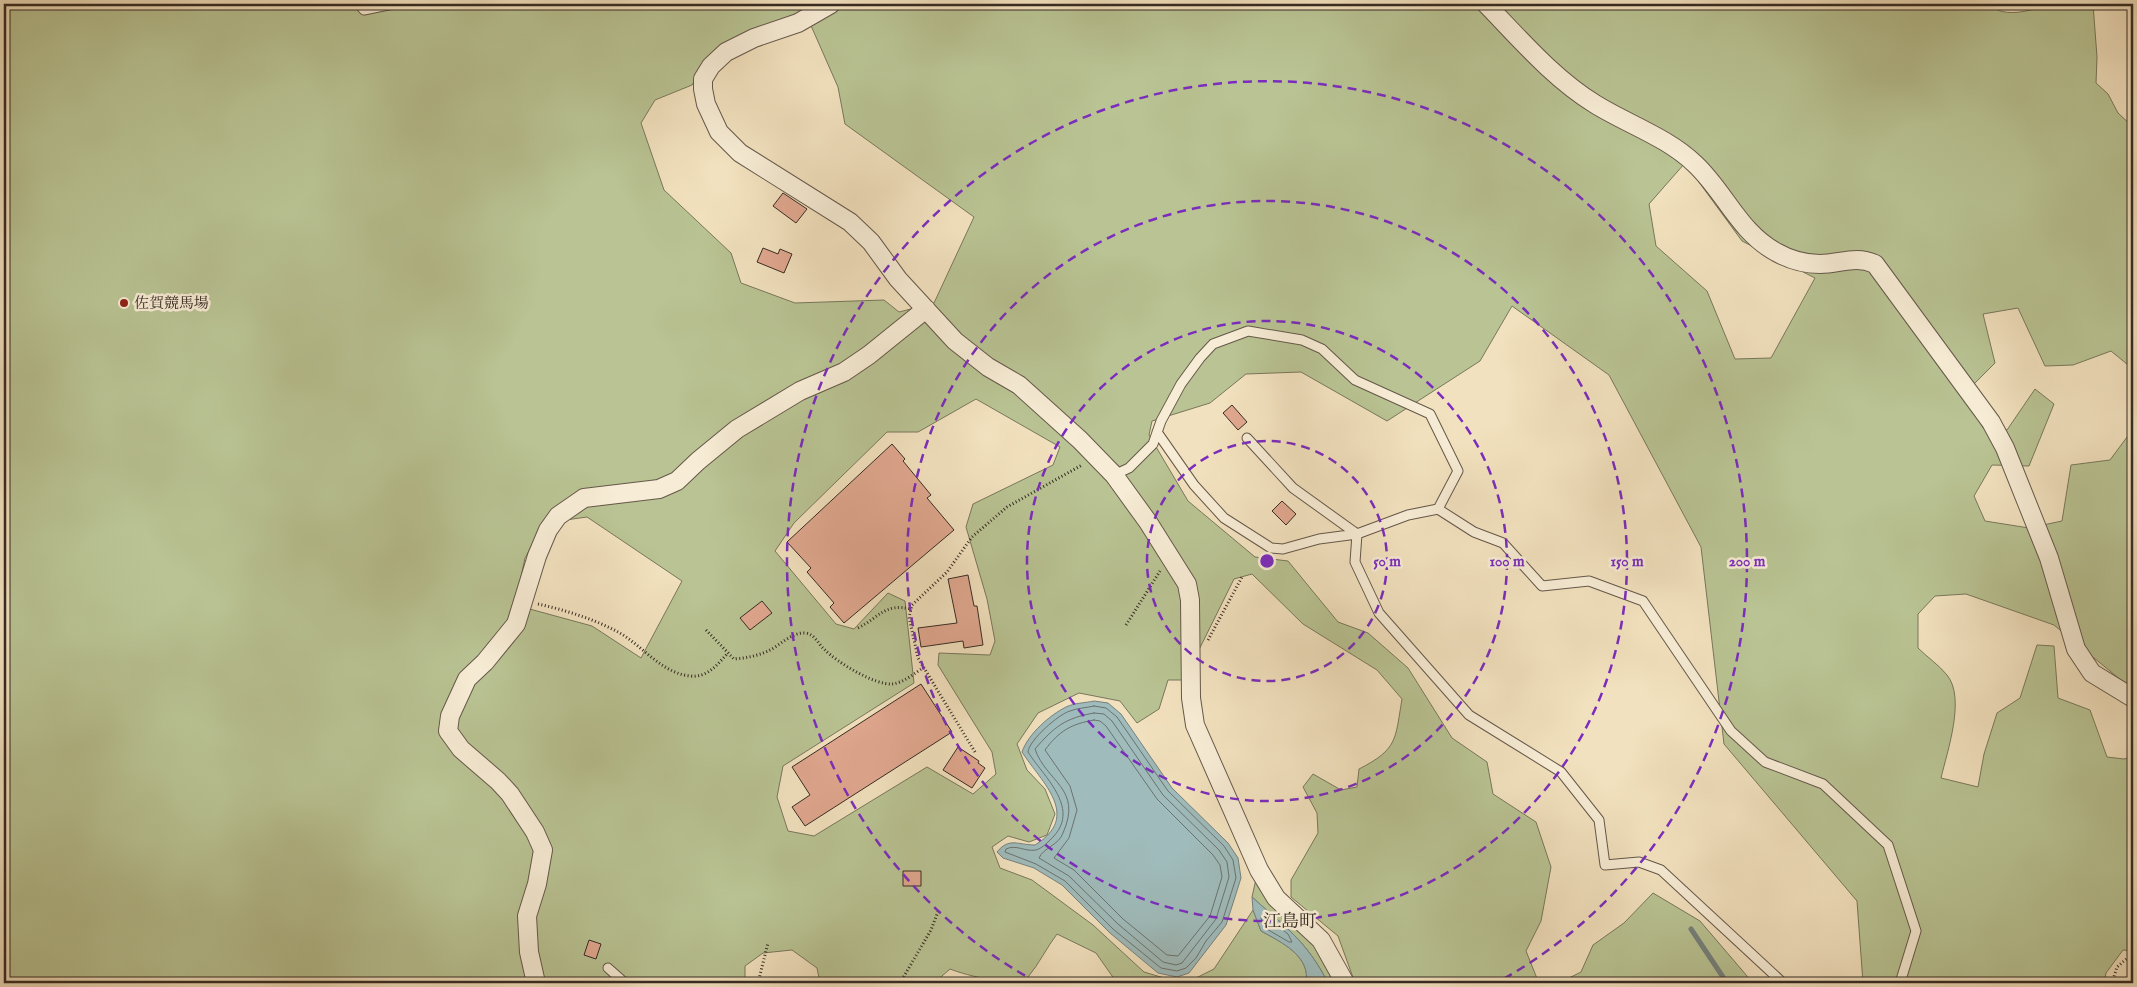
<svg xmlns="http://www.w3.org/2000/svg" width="2137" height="987" font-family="'IM FELL English','Noto Serif JP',serif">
  <rect width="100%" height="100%" fill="#f2e1be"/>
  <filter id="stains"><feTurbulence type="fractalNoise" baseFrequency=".004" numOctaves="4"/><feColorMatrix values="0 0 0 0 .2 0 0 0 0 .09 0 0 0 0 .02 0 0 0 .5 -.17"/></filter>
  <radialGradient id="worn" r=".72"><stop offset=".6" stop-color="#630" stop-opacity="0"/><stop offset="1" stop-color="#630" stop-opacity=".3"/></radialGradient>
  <path fill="#b9c393" stroke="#78775b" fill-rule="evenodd" d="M4,4H1989C2005,21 2036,8 2053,4C2065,1 2081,4 2093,4L2097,57L2096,83L2108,94L2118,113L2133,127V369L2111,351L2073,365L2045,366L2018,308L1983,314L1995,363L1963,395L1984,429L2007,430L2035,389L2054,404L2029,466L1992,465L1974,496L1985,521L2029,528L2062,521L2071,465L2110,460L2133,429V690L2054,625L1966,594L1935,596L1918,614V648C1927,657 1939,665 1947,675C1966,698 1947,752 1941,778L1978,787L1984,754L1997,713L2020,698L2037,645L2054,646L2058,698L2090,710L2107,757L2124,759L2133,757V951L2123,950L2106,973L2104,983H1863L1857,901L1724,744L1701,547L1609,375L1512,306L1480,361L1387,421L1301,372L1246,374L1210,403L1152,421L1149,435L1188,501L1255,557L1288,561L1338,622L1368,633L1408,668L1452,738L1487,762L1493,794L1536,822L1551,867L1541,921L1526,951L1538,981L1550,983H1355L1338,936L1291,897V880L1318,833L1317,813L1303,787L1313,774L1341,790L1357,787L1359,769C1398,749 1395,740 1402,699L1377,670L1303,624L1252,574L1234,579L1184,680H1168L1159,709L1137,723L1120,701L1079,693L1038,713L1017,744L1027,770L1045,789L1055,814L1047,835L1029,842L1008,836L992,847L1000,868L1032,880L1093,925L1144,972L1181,983H1117L1096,953L1057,934C1047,947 1039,964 1028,977C1012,987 968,976 950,969L934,983H820L817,968L792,950L763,953L745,966V983H4ZM805,12L838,87L845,124L974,217L934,303L899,312L884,300L795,303L741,283L731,253L664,190L641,123L655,100L692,85L710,55ZM1685,163L1742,241L1815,278L1771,358L1735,359L1707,291L1656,246L1649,204ZM976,399L1060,447L1053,465L973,504L966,527L987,599L995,641L990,655L939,653L938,665L992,752L996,774L973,794L927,767L814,836L788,831L777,797L783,766L914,683L905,601L888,593L854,629L836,624L775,551L794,523L887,432H918ZM587,517L682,581L641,658L592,626L515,605L525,558L544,523Z
    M1256,879L1320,944L1341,983H1328C1306,940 1286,928 1252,897Z
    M1653,893L1700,921L1753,983H1559L1581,972L1593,945L1624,923Z
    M1253,910L1261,931C1281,942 1311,956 1306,983H1186L1214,969Z"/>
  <path fill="#9fbbbb" stroke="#75817e" d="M1094,701L1108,703L1121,714L1172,788L1228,843L1238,858L1241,878L1226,925L1189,973L1177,977L1158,973L1110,933L1062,885L1034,868L1003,858L997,852C1009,837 1018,845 1035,845C1082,816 1042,783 1022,752C1028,734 1050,715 1066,707C1074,703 1085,703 1094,701Z
    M1252,897C1286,928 1306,940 1328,983H1306C1311,956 1281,942 1261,931L1253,910Z"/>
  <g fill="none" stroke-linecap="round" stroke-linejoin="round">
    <path stroke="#6a736f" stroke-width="1" d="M1094,706L1106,708L1117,717L1168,791L1224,846L1233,860L1236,878L1222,922L1206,941L1196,958L1186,968L1177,971L1161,968L1113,929L1065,881L1036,864L1005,852L1006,849C1016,844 1025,852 1036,850C1043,848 1049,841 1054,836C1080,807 1043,776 1028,752C1029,740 1059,714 1070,711C1077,708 1086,708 1094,706Z
      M1094,713L1104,714L1112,721L1163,795L1219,850L1227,862L1229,877L1216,919L1182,963L1176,965L1163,962L1118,924L1069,876L1039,858C1043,848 1059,845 1063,833C1083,788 1046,782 1035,749C1054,727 1065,718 1094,713Z
      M1094,720L1100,721L1106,726L1157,799L1213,855L1220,865L1222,877L1210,916L1178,956L1167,955L1123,919L1074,870L1054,858L1069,838L1077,810L1070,786L1045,750C1059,731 1071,724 1094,720Z
      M1263,915L1288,934L1292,942H1289L1265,928L1261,918Z"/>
    <path stroke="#75817e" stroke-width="5" d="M1691,929L1727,983"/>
  </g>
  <path fill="#e1a890" stroke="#362b23" d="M783,193L807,209L796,223L773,206Z
    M763,248L778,254L780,249L792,254L784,273L757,262Z
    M1232,405L1247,422L1238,430L1223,413Z
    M892,444L905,459L903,461L931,495L927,498L954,530L844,623L830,607L834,603L807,572L811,568L787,542Z
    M1282,501L1296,514L1286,525L1272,511Z
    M968,575L974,606H977L983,645L964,648L963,641L921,647L918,628L957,623L948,579Z
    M762,601L772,613L750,630L740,618Z
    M921,684L952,732L805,826L792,807L810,795L792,767Z
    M958,747L979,761L978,763L985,768L972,788L943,770Z
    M903,871H921V886H903Z
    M589,940L601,944L596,959L584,955Z"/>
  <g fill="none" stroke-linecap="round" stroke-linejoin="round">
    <g stroke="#65584a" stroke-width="11">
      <path id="lane" d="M359,4L364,10L393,4
        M1157,432L1194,485L1224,518L1271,548L1283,549L1319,539L1357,534L1408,515L1438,509L1474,532L1503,543L1542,586L1589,581L1643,601L1731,731L1765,762L1823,784L1888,845L1916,931L1900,983
        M1247,438L1293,488L1357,534L1355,562L1379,613L1469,715L1561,772L1599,820L1605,865L1639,862L1661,870L1783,983
        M1114,475L1129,468L1153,444L1161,421L1181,384L1200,358L1213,344L1248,331L1302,340L1322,349L1355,380L1430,414L1458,471L1438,509
        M608,968L625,983"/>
    </g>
    <g stroke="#65584a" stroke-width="20">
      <path id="street" d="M831,4L798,23L754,38L726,52L711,66L703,79V89L706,104L719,132L740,153L850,222L871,242L898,279L955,341L988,367L1019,385L1080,440L1114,475L1148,522L1187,584L1190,600L1191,698L1195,725L1259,870L1276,898L1321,940L1345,983
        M1486,4C1520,39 1553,78 1595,104C1627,124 1667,137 1695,164C1725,192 1739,232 1776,252C1790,260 1804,264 1820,264C1840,264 1855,255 1875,264L1991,422L2005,448L2049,558L2076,649L2092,673L2133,698
        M536,983L529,952L527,916L537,884L543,850L535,832L510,794L498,781L461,749L448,731L450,716L467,679L485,662L516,624L537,556L548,530L558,516L584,498L659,489L677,481L698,461L737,429L800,391L844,372L869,355L926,309"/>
    </g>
    <path stroke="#362b23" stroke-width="3" stroke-dasharray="1 2.5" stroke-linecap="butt" d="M538,604C565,610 594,619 618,632C642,645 661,673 690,676C707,678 717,665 727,654
      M1126,625L1160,571
      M858,628C880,617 884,603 911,609
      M706,630L734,659C746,658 757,656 768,651C779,646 792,632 805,633C815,634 818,644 825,650C837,662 874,685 892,684C903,683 915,673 923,668
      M1208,640L1242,577
      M975,752L918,658L909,617L912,605L947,572L972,537L1007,507L1082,465
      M758,983L768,943
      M900,983L931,930L939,909
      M2112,983L2117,967L2131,955"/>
    <use href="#lane" stroke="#f7ecd5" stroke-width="9"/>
    <use href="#street" stroke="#f7ecd5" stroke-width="18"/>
  </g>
  <g fill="none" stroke="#7b2cbf" stroke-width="2.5" stroke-dasharray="9 6">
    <circle cx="1267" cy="561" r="120"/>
    <circle cx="1267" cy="561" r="240"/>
    <circle cx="1267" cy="561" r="360"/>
    <path d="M1038 983A480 480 0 1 1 1496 983"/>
  </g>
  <circle fill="#8f2418" stroke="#f7ecd5" stroke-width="2" cx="124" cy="303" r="5"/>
  <g text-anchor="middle" stroke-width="5" stroke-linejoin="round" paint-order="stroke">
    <g font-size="15" fill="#362b23" stroke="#f7ecd5" text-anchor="start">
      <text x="134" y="308">佐賀競馬場</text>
    </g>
    <g font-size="18" fill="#362b23" stroke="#f7ecd5">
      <text x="1290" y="927">江島町</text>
    </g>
  </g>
  <circle cx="1267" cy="561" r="8" fill="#7b2cbf" stroke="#f7ecd5" stroke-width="2.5"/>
  <g font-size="15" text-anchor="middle" font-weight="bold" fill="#7b2cbf" stroke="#f7ecd5" stroke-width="5" stroke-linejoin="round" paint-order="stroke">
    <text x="1387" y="566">50 m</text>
    <text x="1507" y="566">100 m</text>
    <text x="1627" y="566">150 m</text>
    <text x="1747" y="566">200 m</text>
  </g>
  <rect width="2137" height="987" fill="none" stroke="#f2e1be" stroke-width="20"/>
  <rect x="5" y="5" width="2127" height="977" fill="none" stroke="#362b23" stroke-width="2.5"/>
  <rect x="10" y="10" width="2117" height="967" fill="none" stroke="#362b23"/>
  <rect width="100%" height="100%" filter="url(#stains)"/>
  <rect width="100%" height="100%" fill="url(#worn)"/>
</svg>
